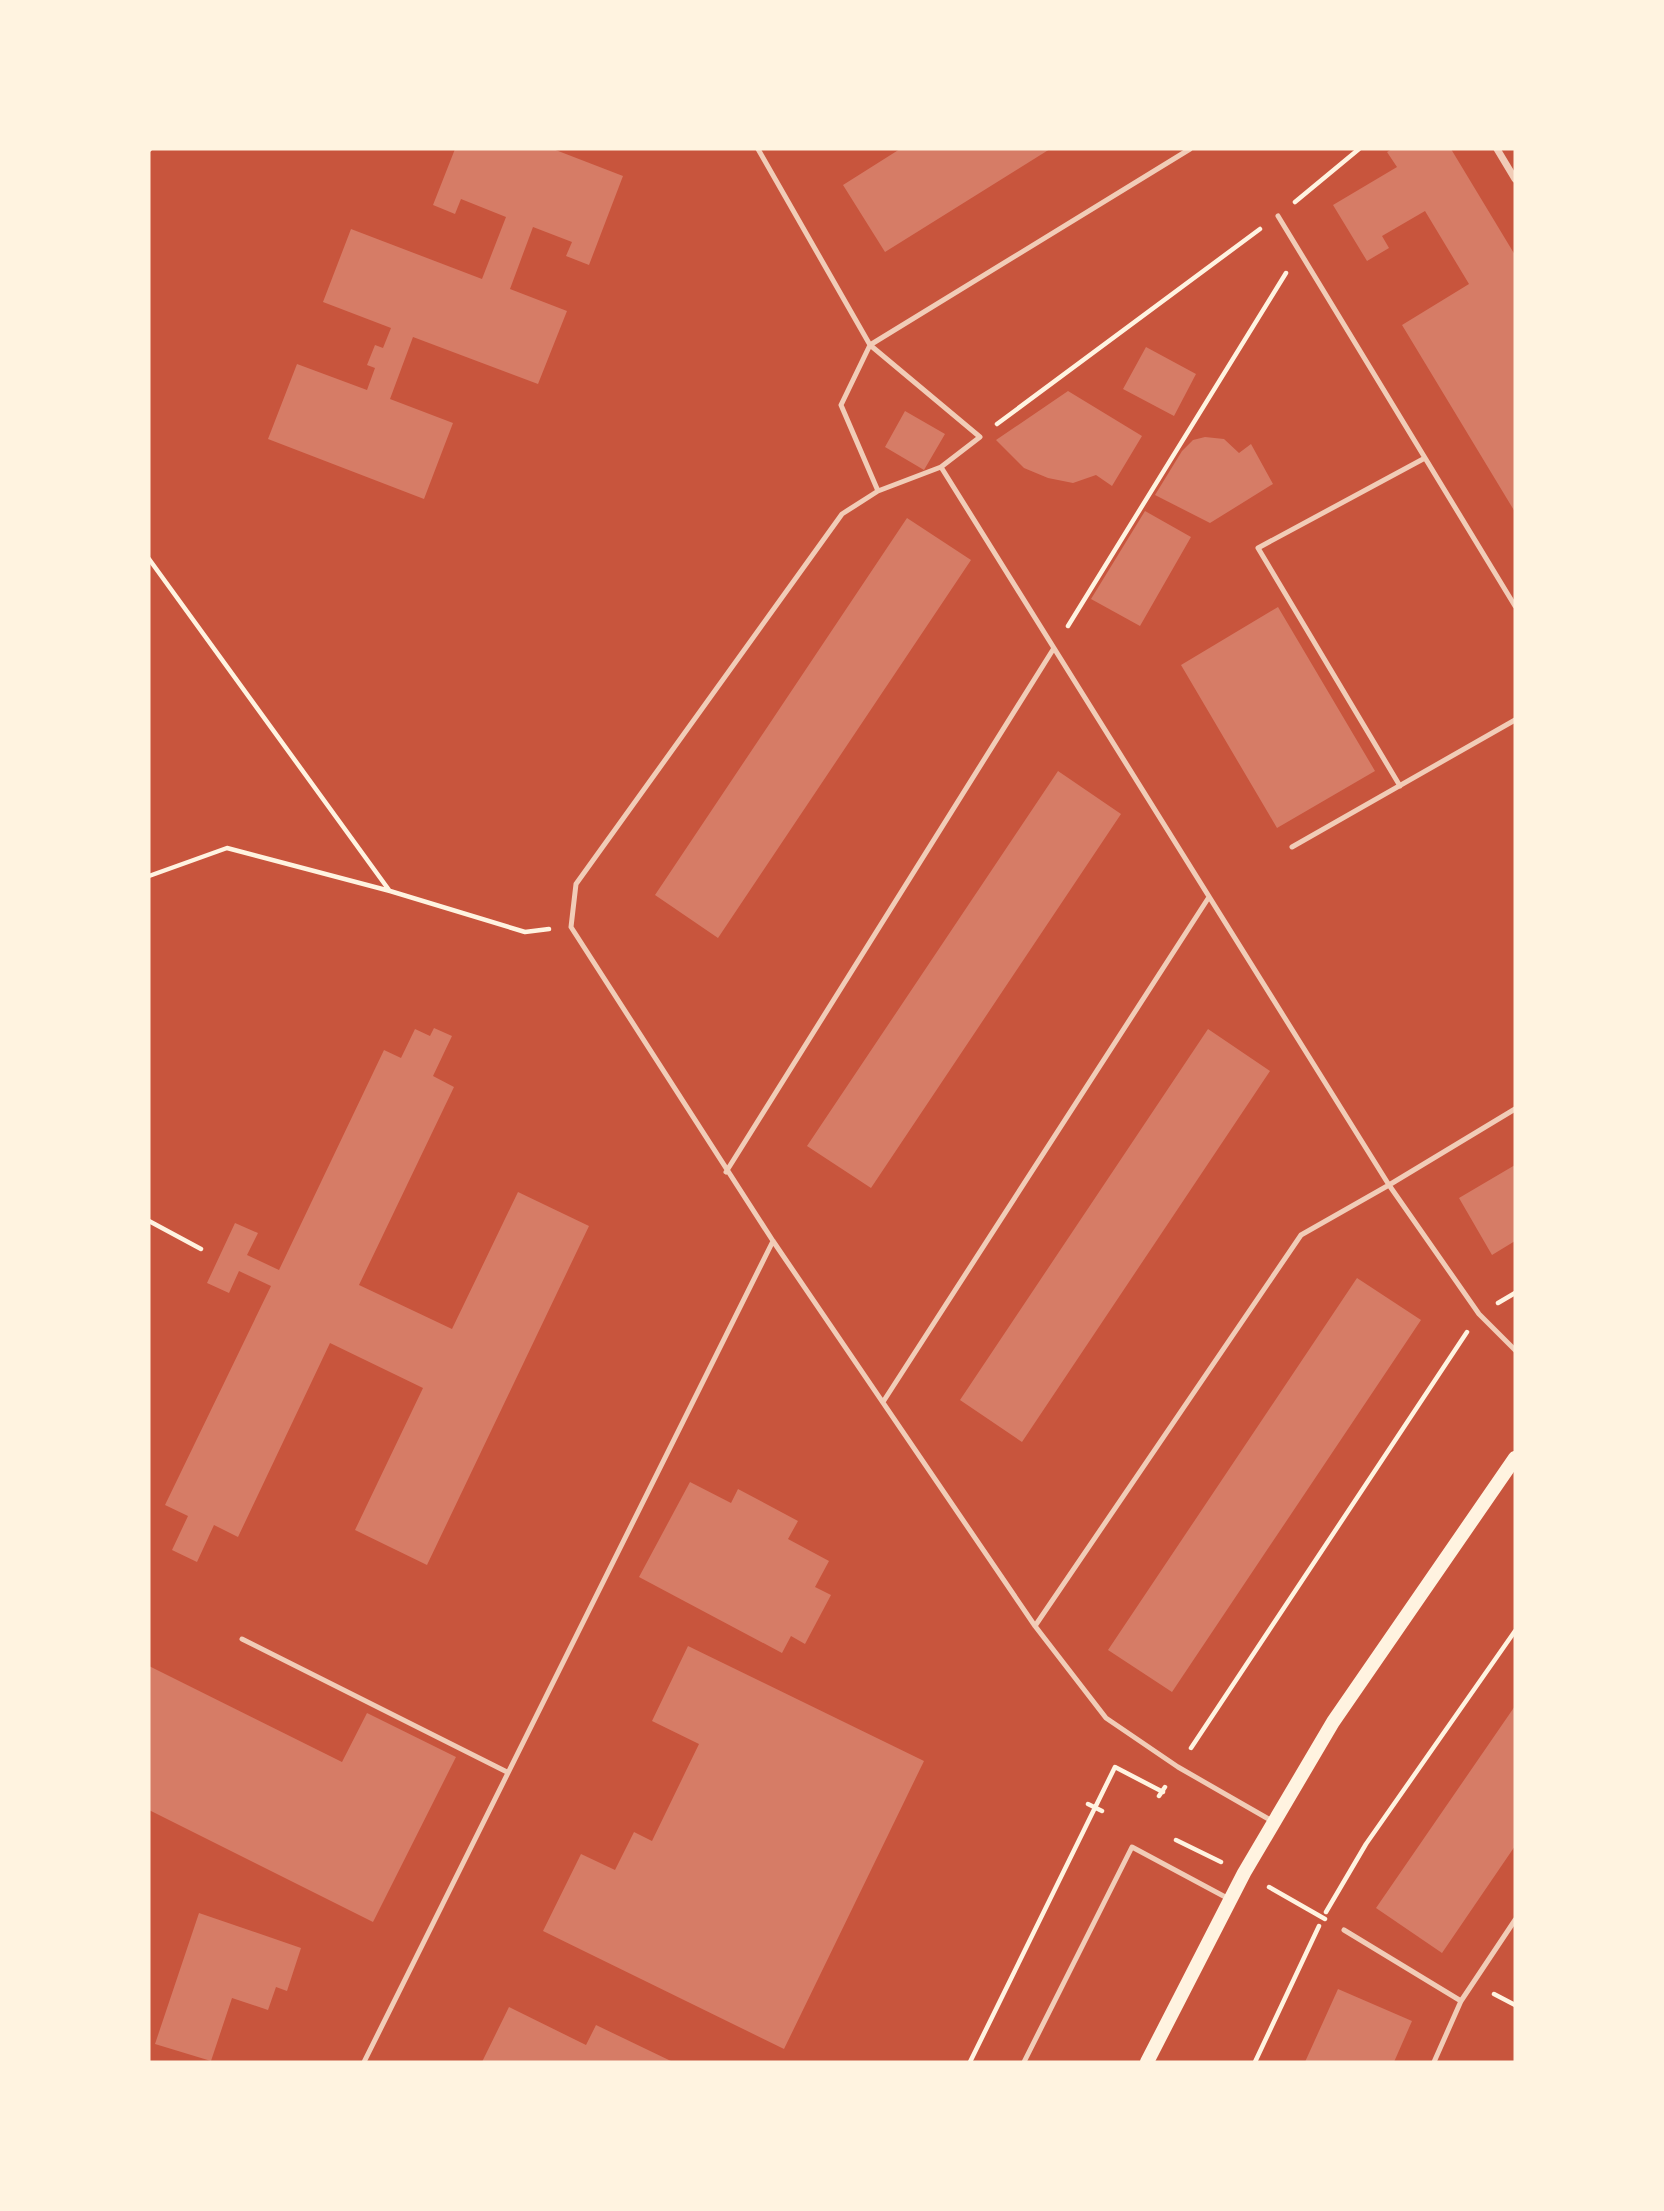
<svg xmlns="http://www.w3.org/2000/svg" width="1664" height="2211" font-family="'Noto Serif',serif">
  <rect width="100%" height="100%" fill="#c8553d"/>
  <path fill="#d67c66" d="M455,149H553L623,176L589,265L566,256L572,242L533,227L510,289L567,311L538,384L413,337L390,399L453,423L424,499L268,439L297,364L367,390L375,368L367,365L375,345L383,348L391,328L323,302L351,229L482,279L506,217L461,199L455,214L433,205Z
    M900,149H1050L885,252L843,185Z
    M1392,149H1451L1515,255V512L1402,325L1469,284L1425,211L1382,236L1389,248L1367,261L1333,205L1397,167L1387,152Z
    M1146,347L1196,374L1174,416L1123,389Z
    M1068,391L1142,436L1112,486L1096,475L1073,483L1048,478L1024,468L996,440Z
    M905,411L945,434L924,470L885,447Z
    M1205,437L1224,439L1239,453L1251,444L1273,484L1210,523L1155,495L1182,451L1193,440Z
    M1145,511L1191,537L1140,626L1091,599Z
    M907,518L971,560L718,938L655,895Z
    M1278,607L1375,771L1277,828L1181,665Z
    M1058,771L1121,814L871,1188L807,1146Z
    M434,1028L452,1036L433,1076L454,1087L359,1285L452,1329L518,1192L589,1226L427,1565L355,1530L423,1388L330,1343L238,1537L214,1525L197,1562L172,1550L188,1516L165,1505L271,1286L239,1271L229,1293L207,1283L235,1223L258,1233L247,1255L279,1270L384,1050L401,1058L415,1029L430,1036Z
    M1208,1029L1270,1071L1022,1442L960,1400Z
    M1515,1165V1241L1492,1255L1459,1198Z
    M1357,1278L1421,1320L1172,1692L1108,1650Z
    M690,1482L731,1503L738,1489L798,1521L788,1539L829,1561L815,1587L831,1595L805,1644L791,1636L782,1653L639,1577Z
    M688,1646L924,1761L784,2049L543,1931L581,1854L615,1870L634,1832L652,1841L699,1744L652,1721Z
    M149,1666L342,1762L367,1713L456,1757L373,1922L149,1810Z
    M1515,1706V1846L1442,1953L1376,1908Z
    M199,1913L301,1948L287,1991L276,1987L268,2010L232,1998L211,2061L155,2044Z
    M1338,1989L1412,2021L1394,2062H1305Z
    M509,2007L586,2045L596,2025L673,2062H482Z"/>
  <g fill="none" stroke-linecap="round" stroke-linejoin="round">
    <path stroke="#fff3e0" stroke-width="4.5" d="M149,150L150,149
      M1295,202L1359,149
      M997,424L1260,229
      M149,559L389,890
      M1068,626L1286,273
      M149,876L227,848L390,891L525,932L549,929
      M149,1221L201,1249
      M1498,1303L1515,1293
      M1191,1748L1467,1332
      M1159,1796L1165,1787
      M1088,1804L1102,1811
      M1176,1840L1221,1862
      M1269,1887L1325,1919
      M1326,1912L1366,1844L1515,1631
      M1494,1994L1515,2005
      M970,2062L1115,1767L1163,1792
      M1255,2062L1319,1926"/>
    <path stroke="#f1ccb7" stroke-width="5" d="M758,149L870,345L980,437L941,467L878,491L842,514L576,884L571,927L773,1241L1035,1626L1106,1718L1178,1767L1272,1821
      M1278,216L1515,606
      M941,467L1389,1185L1479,1314L1515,1350
      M878,491L841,405L870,345L1190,149
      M1400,786L1258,548L1425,458
      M1292,847L1515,720
      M726,1172L1054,648
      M883,1402L1209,897
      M1035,1626L1301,1235L1389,1185L1515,1109
      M242,1639L507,1772
      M1344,1930L1461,2001
      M364,2062L773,1241
      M1024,2062L1132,1847L1229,1899
      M1434,2062L1461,2001L1515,1920"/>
    <path stroke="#f1ccb7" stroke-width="7" d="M1497,149L1515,179"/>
    <path stroke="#fff3e0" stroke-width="14" d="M1147,2062L1244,1873L1333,1722L1515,1458"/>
  </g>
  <rect width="1664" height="2211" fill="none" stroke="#fff3e0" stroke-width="301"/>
</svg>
